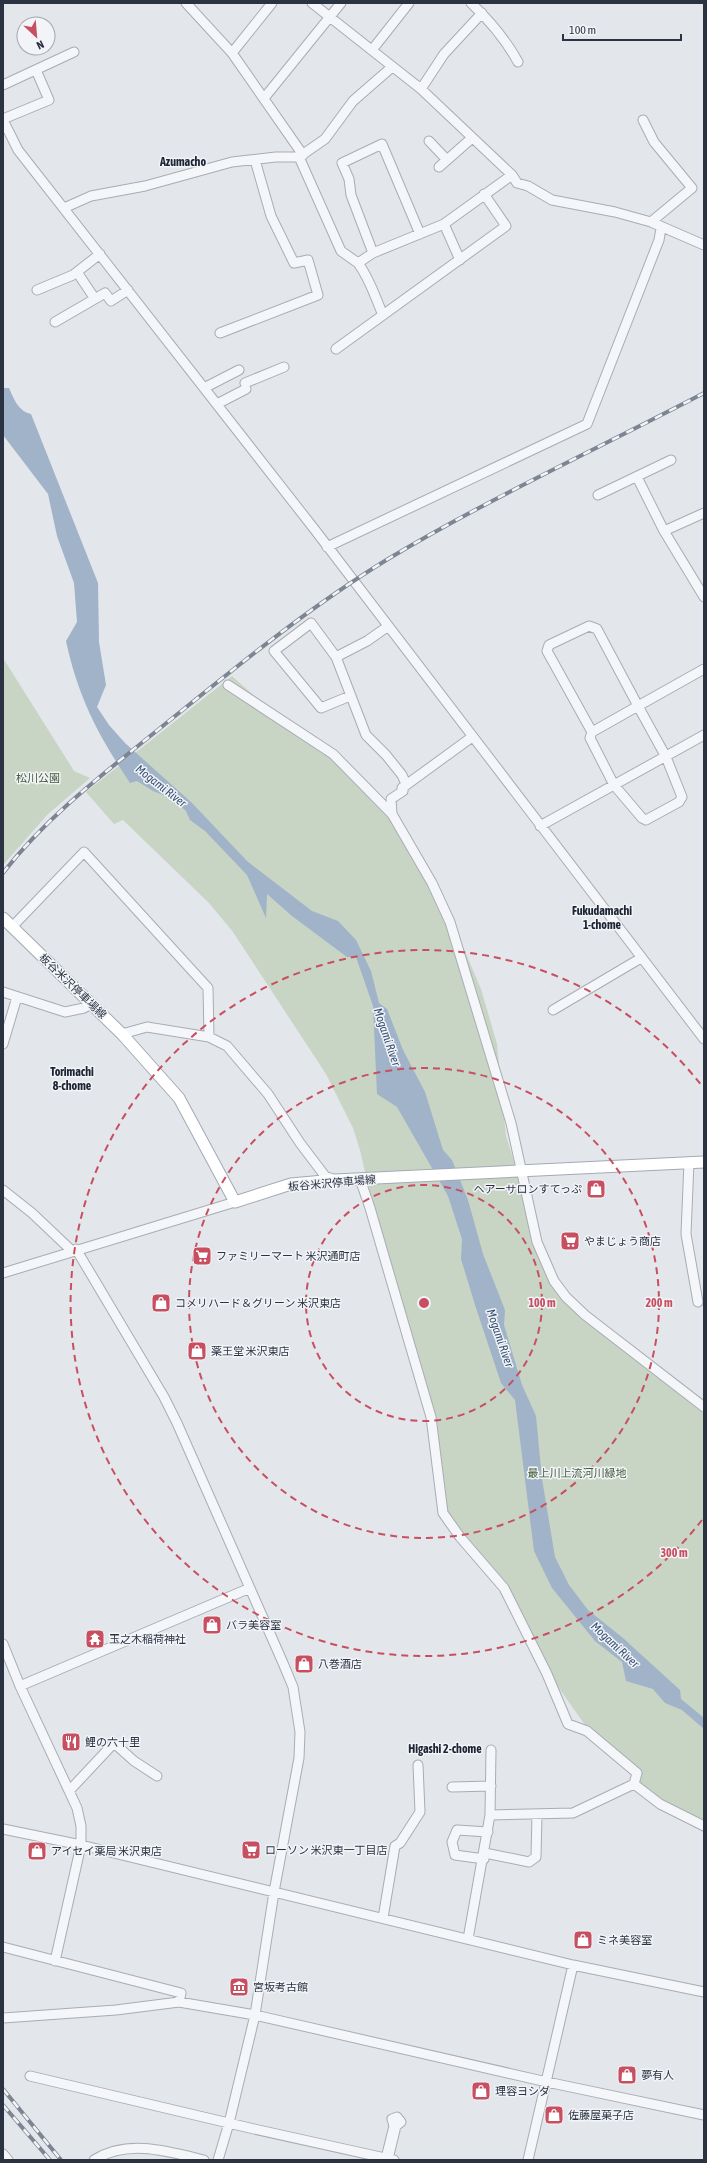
<svg xmlns="http://www.w3.org/2000/svg" width="707" height="2163" font-family="'Asap Condensed','Noto Sans JP',sans-serif">
  <rect width="100%" height="100%" fill="#e3e6ea"/>
  <path fill="#c8d4c4" d="M3,658L74,771L90,778L48,814L3,865Z
    M232,676L269,709L335,752L382,797L435,881L481,989L497,1044L506,1136L551,1283L704,1411V1822L660,1800L637,1783L638,1772L590,1732L549,1674L521,1613L447,1513L433,1418L373,1207L360,1150L353,1128L326,1074L233,932L209,903L123,820L114,824L86,792Z"/>
  <path fill="#a0b3c8" d="M3,388H9C14,399 18,411 31,414L98,583L99,642L106,685L97,707L109,725L125,743L192,803L247,861L312,911L338,921L356,940L371,971L379,1003L387,1009L403,1050L425,1092L443,1150L452,1160L468,1200L483,1254L505,1310L504,1325L522,1385L536,1416L542,1479L555,1557L569,1585L588,1610L623,1638L680,1690L681,1699L704,1718V1729L682,1710L665,1703L653,1689L626,1681L622,1662L595,1641L552,1588L534,1551L515,1400L501,1383L476,1308L461,1259L462,1239L448,1196L397,1107L377,1094L373,1006L356,957H347L292,916L267,894L266,918L247,875L205,831L190,820L186,811L171,798L153,791L137,781L130,783C98,735 78,697 66,641L77,622L74,583L57,536L48,494L3,435Z"/>
  <g fill="none" stroke-linecap="round" stroke-linejoin="round">
    <g stroke="#a8adb4" stroke-width="11">
      <path id="minor" d="M186,3L232,53L303,155
        M312,3L421,89L512,175L517,183L528,186L552,200L615,212L651,222L704,245
        M471,3C489,20 506,40 518,62
        M372,50L409,3
        M232,53L272,3
        M3,85L74,52
        M421,89L444,54L482,13
        M265,97L341,3
        M3,119L49,100L36,70
        M3,120L18,150L315,530L704,1039
        M643,120L654,142L692,188L651,222
        M429,141L447,160
        M299,157L341,251L358,263L373,253L444,224L512,175
        M439,167L472,138
        M64,208L91,196L145,186L232,162L276,157H299L325,139L353,101L392,67
        M444,224L460,260
        M373,253L351,195L349,179L342,163L382,144L420,234
        M358,263C370,279 375,297 383,315
        M77,272L95,299
        M37,290L73,275L100,254
        M55,322L105,293L111,301L128,290
        M220,333L318,295L308,260L294,263L271,216L255,160
        M336,349L506,226L484,194
        M245,383L284,367
        M204,388L239,370
        M217,404L246,389
        M637,477L664,531L704,597
        M598,495L671,460
        M664,531L704,513
        M327,547L587,424L659,240L661,228
        M336,657L366,735L386,755L402,775L406,784
        M228,685L333,754L392,814L432,883L450,922L511,1123L537,1242L554,1281L566,1297L585,1315L704,1407
        M350,696L321,708L274,651L311,623L336,657L367,641L387,627
        M592,732L547,651L549,645L589,626L597,629L638,706L592,732L590,738L614,785L642,818L646,820L679,802L682,797L666,757L638,706L704,669
        M392,814L391,799L403,791L402,788L472,737
        M540,826L704,735
        M12,927L84,852L208,988L209,1037
        M3,992L65,1012L84,1008L92,1003
        M553,1010L641,958
        M122,1034L147,1027L209,1037L227,1046L268,1094L300,1143L325,1176L335,1180
        M3,1044L17,997
        M689,1162L686,1234L698,1302
        M360,1179L370,1208L431,1417L443,1513L460,1537L504,1588L547,1674L568,1724L587,1731L637,1773L634,1784
        M3,1190L32,1213L71,1250
        M76,1249L164,1397L177,1423L283,1663L293,1687L300,1732L299,1758L274,1892L255,2015L229,2123L218,2160
        M3,1273L235,1202
        M3,1644L20,1686L77,1808L81,1826V1845L55,1961
        M20,1686L250,1588
        M634,1784L660,1804L704,1826
        M452,1787L491,1786
        M69,1791L114,1743L134,1761L157,1776
        M490,1815L573,1813L634,1784
        M3,1829L81,1845L573,1965L704,1992
        M485,1853L529,1862L536,1857L537,1815
        M484,1859L455,1855L452,1842L457,1830L488,1832
        M383,1918L395,1846L400,1843L420,1812L418,1765
        M468,1939L490,1815L491,1750
        M3,1947L181,1993L179,2002
        M3,2018L116,2010L179,2002L255,2015L547,2082L704,2115
        M30,2076L254,2129L394,2160
        M3,2154L8,2160
        M386,2158L394,2126L392,2119L397,2117L401,2122L396,2126L388,2159
        M94,2160C128,2139 167,2151 204,2160
        M528,2160L573,1965"/>
    </g>
    <g stroke="#a3aab5" stroke-width="13">
      <path id="major" d="M3,918L122,1034L179,1098L235,1202L291,1184L335,1180L704,1162"/>
    </g>
    <use href="#minor" stroke="#f5f6f9" stroke-width="9"/>
    <use href="#major" stroke="#fff" stroke-width="11"/>
    <g stroke="#7d8593" stroke-width="4">
      <path id="rail" d="M3,873C48,815 107,771 164,725C236,667 308,608 388,559C490,498 599,448 704,393
        M3,2089L61,2160
        M3,2105L50,2160"/>
    </g>
    <use href="#rail" stroke="#f2f4f8" stroke-width="2.5" stroke-dasharray="8" stroke-linecap="butt"/>
  </g>
  <g fill="none" stroke="#c84f60" stroke-width="2" stroke-dasharray="7 5">
    <circle cx="424" cy="1303" r="118"/>
    <circle cx="424" cy="1303" r="235"/>
    <path d="M702 1520A353 353 0 1 1 702 1086"/>
  </g>
  <defs>
    <g id="shop-square" transform="scale(1)"><rect x="-9" y="-9" width="18" height="18" rx="4" fill="#c84f60" stroke="#f2f4f8"/><path d="M-5-2.5h2.3a2.7 3.5 0 0 1 5.4 0H5L5.5 6h-11ZM-1.5-2.5h3a1.5 2.3 0 0 0-3 0Z" fill="#fff"/></g>
    <g id="supermarket-square" transform="scale(1)"><rect x="-9" y="-9" width="18" height="18" rx="4" fill="#c84f60" stroke="#f2f4f8"/><path d="M-6-5.5h2.5l.6 2H6L4.5 2H-2.5L-4.4-4H-6ZM-1.5 3.2a1.3 1.3 0 1 0 .1 0ZM3 3.2a1.3 1.3 0 1 0 .1 0Z" fill="#fff"/></g>
    <g id="temple-square" transform="scale(1)"><rect x="-9" y="-9" width="18" height="18" rx="4" fill="#c84f60" stroke="#f2f4f8"/><path d="M0-6L5-2H3V0L6.5 2.5H4V6H1.5V3h-3V6H-4V2.5H-6.5L-3 0V-2H-5Z" fill="#fff"/></g>
    <g id="restaurant-square" transform="scale(1)"><rect x="-9" y="-9" width="18" height="18" rx="4" fill="#c84f60" stroke="#f2f4f8"/><path d="M-5-6h1v4h1v-4h1v4h1v-4h1v5L-1.5 .5V6h-2V.5L-5-1ZM5-6V6H3V1.5H1.5Q1.5-4 5-6Z" fill="#fff"/></g>
    <g id="museum-square" transform="scale(1)"><rect x="-9" y="-9" width="18" height="18" rx="4" fill="#c84f60" stroke="#f2f4f8"/><path d="M0-6L6-3V-2H-6V-3ZM-5-1h2V3h-2ZM-1-1h2V3h-2ZM3-1h2V3H3ZM-6 4H6V6H-6Z" fill="#fff"/></g>
  </defs>
  <g fill-rule="evenodd">
    <use href="#shop-square" x="596" y="1189"/>
    <use href="#supermarket-square" x="570" y="1241"/>
    <use href="#supermarket-square" x="202" y="1256"/>
    <use href="#shop-square" x="161" y="1303"/>
    <use href="#shop-square" x="197" y="1351"/>
    <use href="#shop-square" x="212" y="1625"/>
    <use href="#temple-square" x="95" y="1639"/>
    <use href="#shop-square" x="304" y="1664"/>
    <use href="#restaurant-square" x="71" y="1742"/>
    <use href="#supermarket-square" x="251" y="1850"/>
    <use href="#shop-square" x="37" y="1851"/>
    <use href="#shop-square" x="583" y="1940"/>
    <use href="#museum-square" x="239" y="1987"/>
    <use href="#shop-square" x="627" y="2075"/>
    <use href="#shop-square" x="481" y="2091"/>
    <use href="#shop-square" x="554" y="2115"/>
  </g>
  <g text-anchor="middle" stroke-width="3" stroke-linejoin="round" paint-order="stroke">
    <g font-size="11" fill="#405d39" stroke="#f2f4f8">
      <text x="38" y="782">松川公園</text>
      <text x="577" y="1477">最上川上流河川緑地</text>
    </g>
    <g font-size="11" fill="#2b3342" stroke="#f2f4f8">
      <text transform="translate(73 986) rotate(44)" y="4">板谷米沢停車場線</text>
      <text transform="translate(332 1183) rotate(-5)" y="4">板谷米沢停車場線</text>
    </g>
    <g font-size="11" fill="#2b3342" stroke="#f2f4f8" text-anchor="start">
      <text x="582" y="1193" text-anchor="end">ヘアーサロンすてっぷ</text>
      <text x="584" y="1245">やまじょう商店</text>
      <text x="216" y="1260">ファミリーマート 米沢通町店</text>
      <text x="175" y="1307">コメリハード＆グリーン 米沢東店</text>
      <text x="211" y="1355">薬王堂 米沢東店</text>
      <text x="226" y="1629">バラ美容室</text>
      <text x="109" y="1643">玉之木稲荷神社</text>
      <text x="318" y="1668">八巻酒店</text>
      <text x="85" y="1746">鯉の六十里</text>
      <text x="265" y="1854">ローソン 米沢東一丁目店</text>
      <text x="51" y="1855">アイセイ薬局 米沢東店</text>
      <text x="597" y="1944">ミネ美容室</text>
      <text x="253" y="1991">宮坂考古館</text>
      <text x="641" y="2079">夢有人</text>
      <text x="495" y="2095">理容ヨシダ</text>
      <text x="568" y="2119">佐藤屋菓子店</text>
    </g>
    <g font-size="12" font-weight="bold" fill="#1d2433" stroke="#f2f4f8">
      <text x="183" y="166">Azumacho</text>
      <text x="602" y="915">Fukudamachi<tspan x="602" dy="14">1-chome</tspan></text>
      <text x="72" y="1076">Torimachi<tspan x="72" dy="14">8-chome</tspan></text>
      <text x="445" y="1753">Higashi 2-chome</text>
    </g>
    <g font-size="12" font-style="italic" fill="#375274" stroke="#f2f4f8">
      <text transform="translate(161 786) rotate(38)" y="4">Mogami River</text>
      <text transform="translate(387 1037) rotate(71)" y="4">Mogami River</text>
      <text transform="translate(500 1338) rotate(71)" y="4">Mogami River</text>
      <text transform="translate(615 1645) rotate(43)" y="4">Mogami River</text>
    </g>
  </g>
  <circle cx="424" cy="1303" r="6" fill="#c84f60" stroke="#f2f4f8" stroke-width="2"/>
  <g font-size="12" text-anchor="middle" font-weight="bold" fill="#c84f60" stroke="#f2f4f8" stroke-width="3" stroke-linejoin="round" paint-order="stroke">
    <text x="542" y="1307">100 m</text>
    <text x="659" y="1307">200 m</text>
    <text x="674" y="1557">300 m</text>
  </g>
  <rect width="707" height="2163" fill="none" stroke="#2b3342" stroke-width="8"/>
  <g transform="translate(36 36) rotate(154)"><circle r="19" fill="#f2f4f8" stroke="#a2a7af"/>
  <path d="M0-3L7 15L0 10L-7 15Z" fill="#c84f60"/>
  <text y="-6" font-size="11" font-weight="bold" text-anchor="middle" fill="#2b3342">N</text>
  </g>
  <path d="M563 34v6h118v-6" fill="none" stroke="#2b3342" stroke-width="2"/>
  <text x="569" y="34" font-size="12" fill="#2b3342" stroke="#f2f4f8" stroke-width="3" paint-order="stroke">100 m</text>
</svg>
